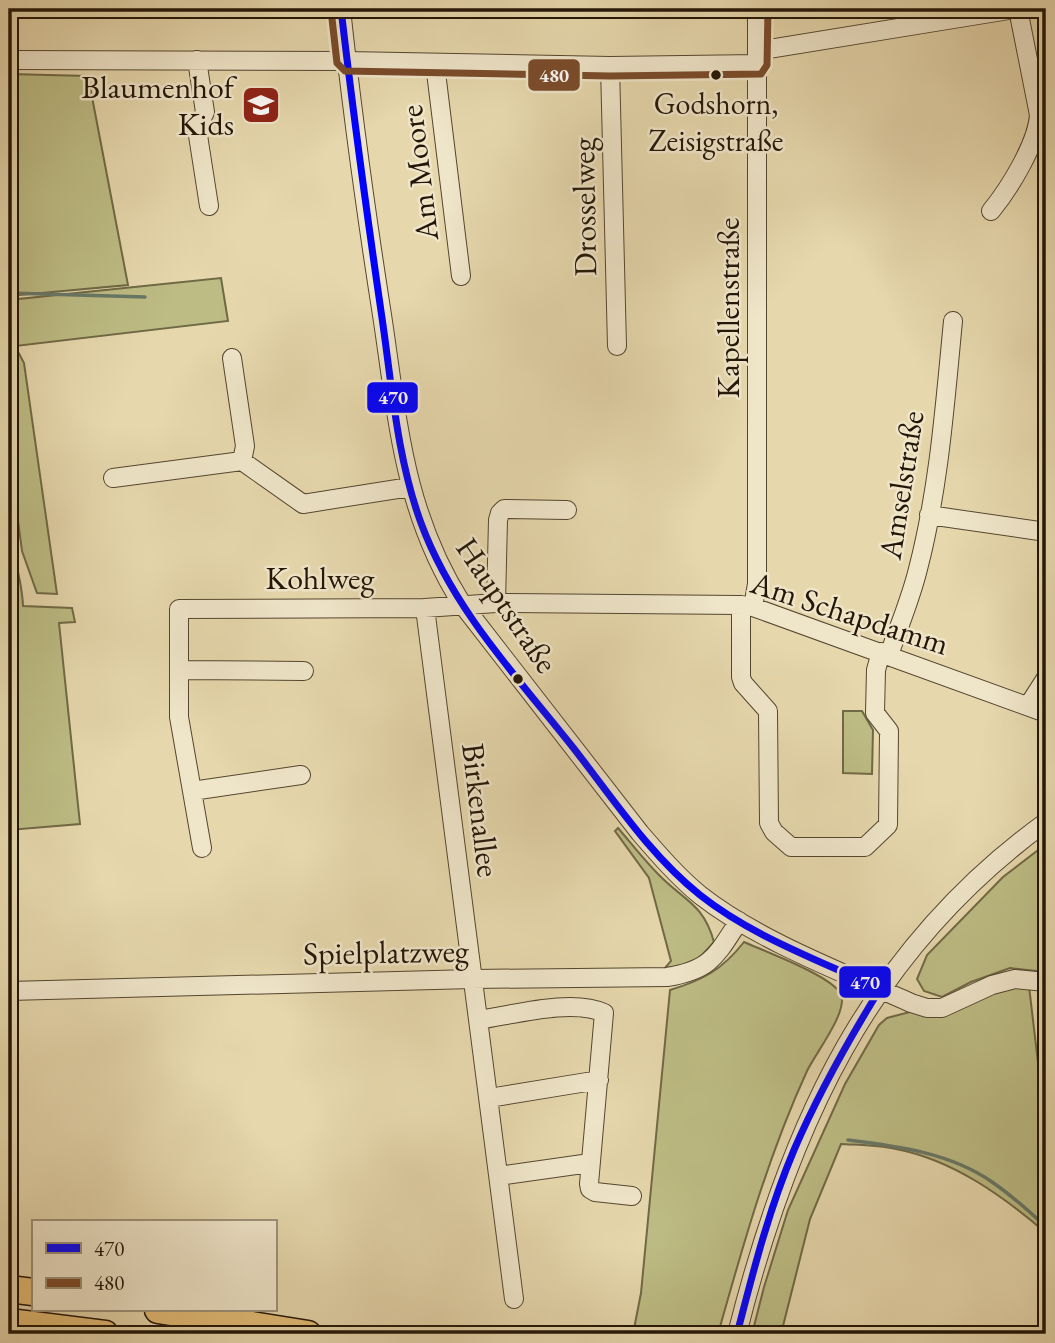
<svg xmlns="http://www.w3.org/2000/svg" width="1055" height="1343" font-family="'EB Garamond',serif">
  <rect width="100%" height="100%" fill="#e6d7ac"/>
  <filter id="stains"><feTurbulence type="fractalNoise" baseFrequency=".00286" numOctaves="4"/><feColorMatrix values="0 0 0 0 .2 0 0 0 0 .09 0 0 0 0 .02 0 0 0 .5 -.17"/></filter>
  <radialGradient id="worn" r=".72"><stop offset=".6" stop-color="#630" stop-opacity="0"/><stop offset="1" stop-color="#630" stop-opacity=".3"/></radialGradient>
  <path fill="#bdbc84" stroke="#706946" stroke-width="2" d="M9,74L88,76L128,285L9,296Z
    M221,278L228,321L15,346L24,363L57,594L37,593L22,551L9,453V300Z
    M9,526C12,553 22,578 23,606L72,608L75,622L59,623L80,824L9,830Z
    M843,711H862L873,730L872,774L843,773Z
    M618,828C631,843 644,860 658,874C684,901 703,903 714,942C697,962 691,967 665,968L671,961L649,878L615,831Z
    M1046,844V972L1010,968L971,982L942,997L924,991L917,979L927,955L1003,877Z
    M744,942C764,951 835,977 841,995C848,1012 815,1054 807,1071C768,1156 743,1245 718,1334H633L641,1293L670,990C703,980 722,970 744,942Z
    M1029,986L1046,1131V1233C1003,1196 953,1160 896,1149C878,1145 859,1145 841,1144L810,1219L781,1334H752L764,1287L788,1210L845,1084L879,1025L887,1018L910,1012L911,1008L1005,987Z"/>
  <g fill="none" stroke-linecap="round" stroke-linejoin="round">
    <path stroke="#687868" stroke-width="3.5" d="M9,293L145,297
      M848,1140C897,1146 951,1153 992,1182C1011,1195 1029,1211 1046,1227"/>
    <g stroke="#544630" stroke-width="20">
      <path id="minor" d="M341,9C352,111 366,213 382,315C398,420 403,511 462,604L640,833C659,855 678,877 700,895C757,940 844,973 911,1003L927,1008H942L992,985L1015,979L1046,982
        M757,51L1015,9
        M9,60L347,61L610,66L757,64
        M197,60L205,112L197,129L209,206
        M435,64L461,276
        M610,66L617,346
        M991,211C1009,189 1037,144 1039,115L1018,9
        M232,358L245,446L242,461
        M113,478L242,461L303,504L410,487
        M929,515L1046,532
        M496,603L498,520L500,513L504,509L567,510
        M741,605V677L743,683L768,711L769,823L774,832L791,847H865L888,825L889,731L875,713L876,670L881,652
        M753,607L757,584V9
        M425,608L514,1299
        M889,655C899,626 911,598 918,569C939,488 945,404 953,321
        M179,670L304,671
        M1028,706L1046,678
        M192,791L301,775
        M202,848L179,717V609L425,608L496,603L741,605L753,607L1046,713
        M9,991L473,979L667,977C711,970 716,956 739,921
        M478,1020C513,1015 572,998 604,1013L589,1184L590,1189L595,1192L632,1196
        M489,1098L599,1080
        M499,1176L590,1163
        M737,1334C789,1127 868,951 1046,822"/>
    </g>
    <g stroke="#231607" stroke-width="29">
      <path id="highway" d="M9,1289L33,1292
        M158,1310L308,1334
        M9,1322L105,1334"/>
    </g>
    <use href="#minor" stroke="#efe5c9" stroke-width="18"/>
    <use href="#highway" stroke="#e3bc76" stroke-width="26"/>
    <g stroke="#efe5c9" stroke-width="12">
      <path id="bus-1" d="M341,9C353,112 367,215 382,318C392,386 397,458 421,523C453,610 519,679 575,750C614,800 650,855 700,895C753,937 819,960 880,989C848,1041 818,1094 794,1150C769,1209 753,1272 737,1334"/>
    </g>
    <g stroke="#efe5c9" stroke-width="12">
      <path id="bus-2" d="M331,10L337,63L345,71L610,76L761,74L767,65L768,9"/>
    </g>
    <use href="#bus-1" stroke="#00f" stroke-width="7"/>
    <use href="#bus-2" stroke="#7a4b2a" stroke-width="7"/>
  </g>
  <defs>
    <g id="school-square" transform="scale(2.0125)"><rect x="-9" y="-9" width="18" height="18" rx="4" fill="#8f2418" stroke="#efe5c9"/><path d="M0-5L7-2L0 1L-7-2ZM-4 1L0 2.5L4 1V4Q0 6-4 4Z" fill="#fff"/></g>
  </defs>
  <g fill-rule="evenodd">
    <use href="#school-square" x="261" y="105"/>
  </g>
  <g fill="#231607" stroke="#efe5c9" stroke-width="2.5">
    <circle cx="716" cy="75" r="6"/>
    <circle cx="518" cy="679" r="6"/>
  </g>
  <g text-anchor="middle" stroke-width="5" stroke-linejoin="round" paint-order="stroke">
    <g font-size="30" fill="#231607" stroke="#efe5c9">
      <text x="716" y="114">Godshorn,<tspan x="716" dy="37">Zeisigstraße</tspan></text>
    </g>
    <g font-size="32" fill="#231607" stroke="#efe5c9" text-anchor="end">
      <text x="234" y="98">Blaumenhof<tspan x="234" dy="37">Kids</tspan></text>
    </g>
    <g font-size="32" fill="#231607" stroke="#efe5c9">
      <text transform="translate(419 173) rotate(-97)" y="11">Am Moore</text>
      <text transform="translate(584 207) rotate(-91)" y="11">Drosselweg</text>
      <text transform="translate(728 308) rotate(-90)" y="11">Kapellenstraße</text>
      <text transform="translate(901 485) rotate(-81)" y="11">Amselstraße</text>
      <text x="320" y="589">Kohlweg</text>
      <text transform="translate(507 605) rotate(56)" y="11">Hauptstraße</text>
      <text transform="translate(850 613) rotate(18)" y="11">Am Schapdamm</text>
      <text transform="translate(481 810) rotate(83)" y="11">Birkenallee</text>
      <text transform="translate(386 952) rotate(-1)" y="11">Spielplatzweg</text>
    </g>
  </g>
  <g stroke="#efe5c9" stroke-width="2.5">
    <rect x="527" y="58" width="54" height="34" rx="7" fill="#7a4b2a"/>
    <rect x="366" y="381" width="53" height="33" rx="7" fill="#00f"/>
    <rect x="838" y="965" width="54" height="34" rx="7" fill="#00f"/>
  </g>
  <g font-size="19" text-anchor="middle" font-weight="bold" fill="#fff">
    <text x="554" y="82">480</text>
    <text x="393" y="404">470</text>
    <text x="865" y="989">470</text>
  </g>
  <rect width="1055" height="1343" fill="none" stroke="#e6d7ac" stroke-width="35"/>
  <rect x="10" y="10" width="1034" height="1322" fill="none" stroke="#231607" stroke-width="3.5"/>
  <rect x="18" y="18" width="1020" height="1308" fill="none" stroke="#231607" stroke-width="2"/>
  <rect x="32" y="1220" width="245" height="91" fill="#efe5c9" stroke="#9d927b" stroke-width="2"/>
  <rect x="46" y="1243" width="35" height="10" fill="#0000ff" stroke="#9d927b" stroke-width="2"/>
  <text x="94" y="1256" font-size="21" fill="#231607">470</text>
  <rect x="46" y="1278" width="35" height="10" fill="#7a4b2a" stroke="#9d927b" stroke-width="2"/>
  <text x="94" y="1290" font-size="21" fill="#231607">480</text>
  <rect width="100%" height="100%" filter="url(#stains)"/>
  <rect width="100%" height="100%" fill="url(#worn)"/>
</svg>
